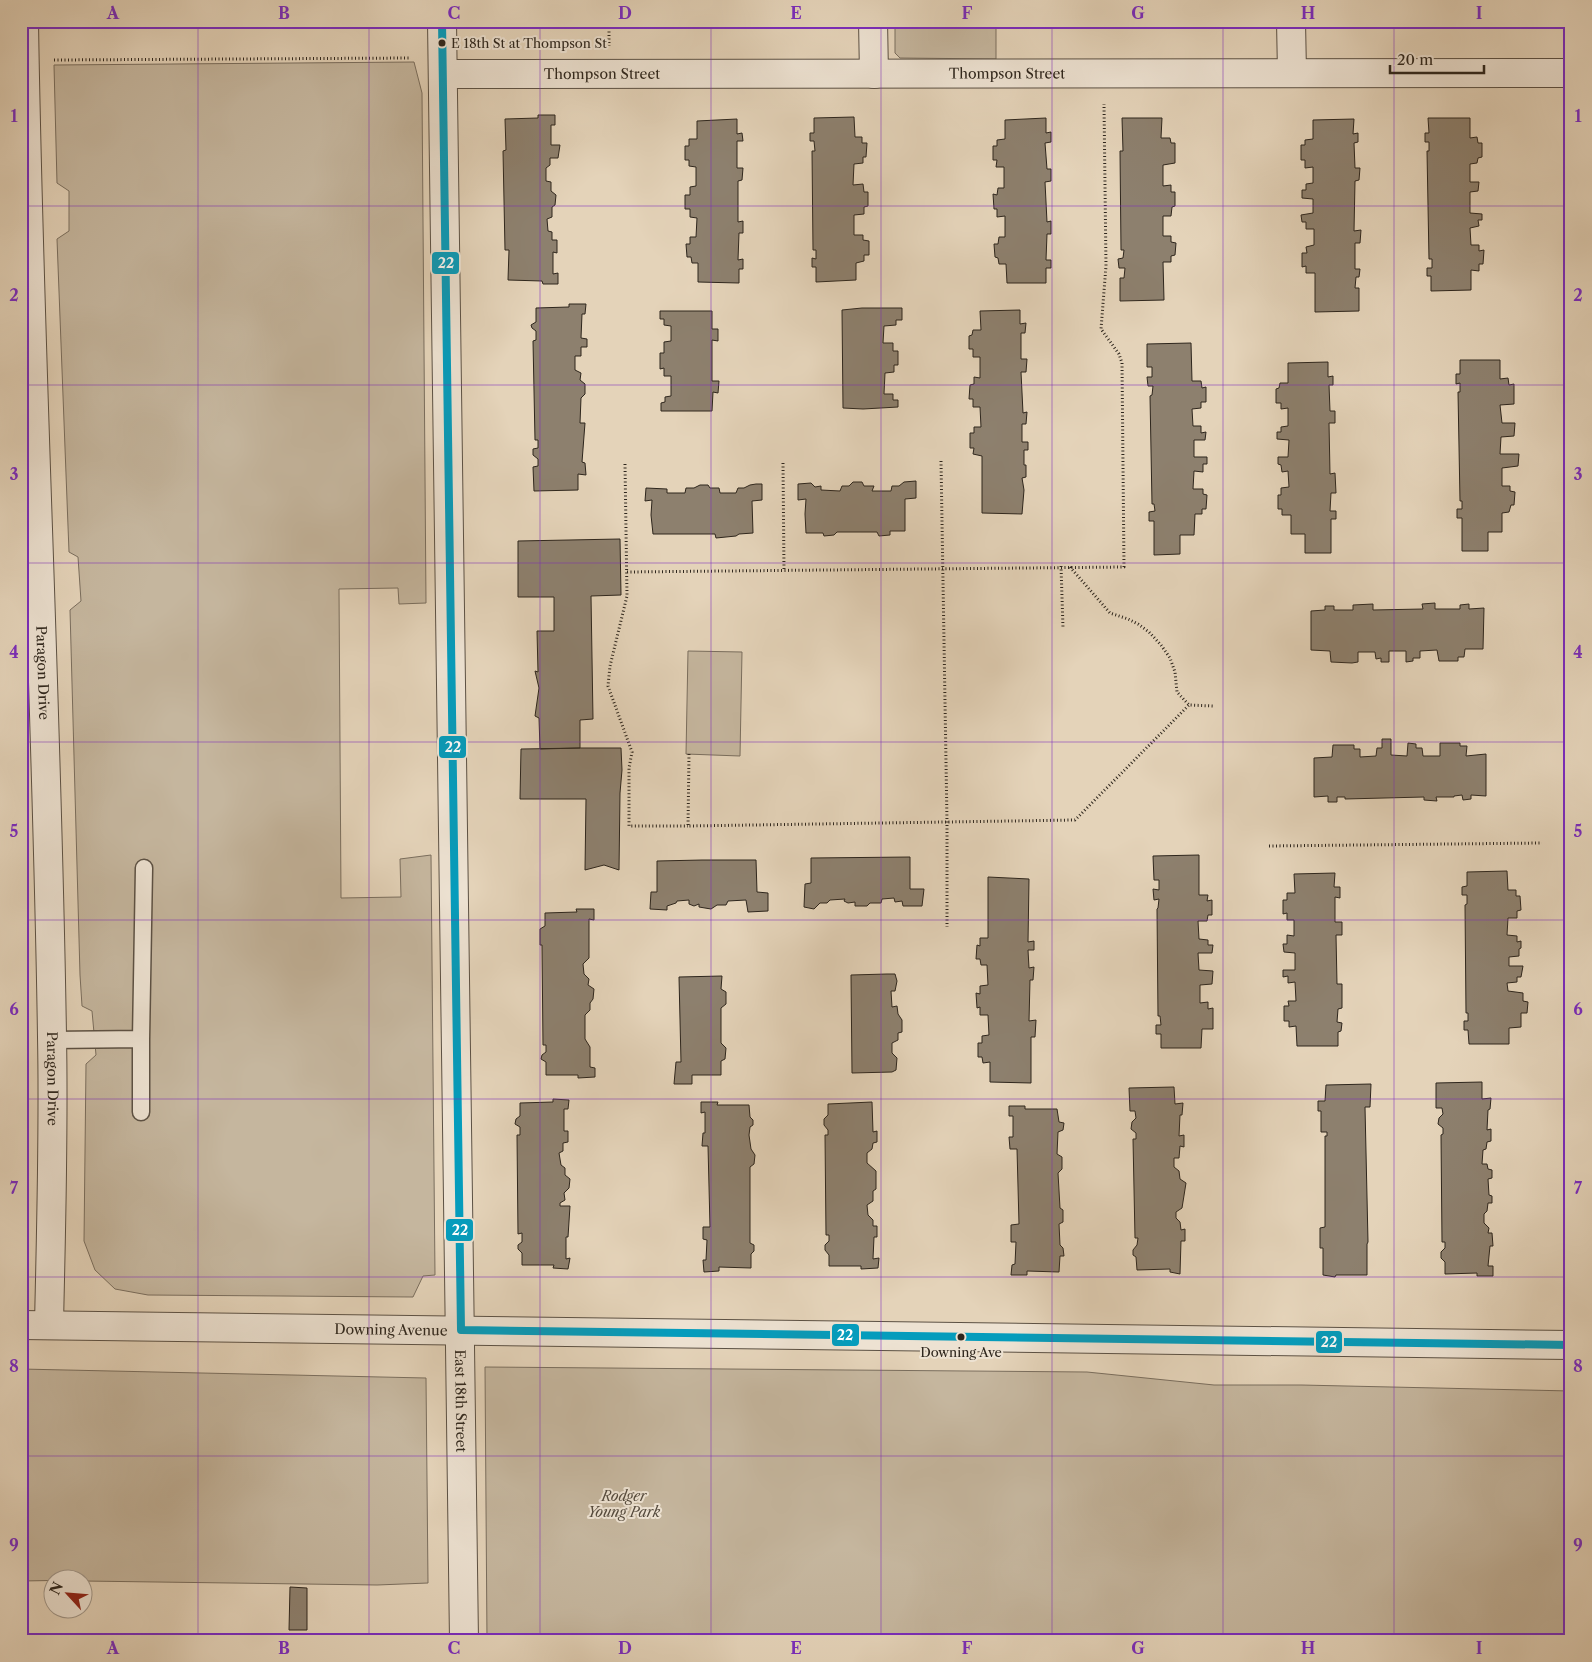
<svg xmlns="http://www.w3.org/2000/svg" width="1592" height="1662" font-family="'Libre Caslon Text',serif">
  <rect width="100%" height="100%" fill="#e4d3b9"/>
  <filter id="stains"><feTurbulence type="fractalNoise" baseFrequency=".004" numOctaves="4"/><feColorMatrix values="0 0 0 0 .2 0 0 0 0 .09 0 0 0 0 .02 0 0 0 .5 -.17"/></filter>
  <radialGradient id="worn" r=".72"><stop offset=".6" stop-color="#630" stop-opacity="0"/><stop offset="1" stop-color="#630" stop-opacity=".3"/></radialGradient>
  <path fill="#c5b69e" stroke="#7a6e5e" d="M895,21H996V59L900,58L895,53Z
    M414,62L422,93L426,603L399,604L398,588L339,589L341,898L401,897L400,859L431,855L435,1275L423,1276L413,1297L148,1295L115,1289L95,1270L84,1241L86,1064L96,1055L92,1011L82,1006L80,975L70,610L81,601L78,557L69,552L57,239L69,231V191L57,183L54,65Z
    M688,651L742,652L740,756L686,754Z
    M21,704L28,989L21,1003Z
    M485,1367L1087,1372L1214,1385H1301L1571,1391V1641H487Z
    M21,1369L426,1378L428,1583L377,1585L83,1581L82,1580L21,1581Z"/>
  <path fill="#8d806e" stroke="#2e261d" d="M642,21H655V24H642Z
    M655,21H668V24H655Z
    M538,115H555V125H551V145H560L558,158H550V165L546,168V181L551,182V191L556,195L555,205L552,207V217L547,219L548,231L552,232V240H557V253L553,252V274L558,273V284H543L542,281L508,280L509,250H505L503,151L506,150L505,119L538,118Z
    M854,117L855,137H862V143H867L866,157H863V163L854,164L853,185L863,184L864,192H868V206L864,207V214L854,215V235H863V240L869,241V255H864V261L856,263V280L816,282V267H812V258L816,259V250H813L812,151H815L814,141H810V133H814V118Z
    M1046,118V133L1051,132V142L1045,143L1047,169H1051V181L1045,182L1047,222L1051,221V234H1047L1046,260H1051V268H1046V283H1007L1006,264H999L998,258L995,257L994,244H998L999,237H1005V216L997,217V209H994L993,194L997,195L998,188H1004V167H996L997,160H993V146H997V140L1005,139V120Z
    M1122,118H1162L1161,138H1170L1171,143H1175V163L1163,165V186L1171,185V192H1175V206L1172,207L1171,216H1163V236H1171V242L1176,243L1175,255L1171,256V262H1163L1164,300L1120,301V278H1124L1125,268H1119L1118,259L1123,258L1124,250H1121L1120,151H1123Z
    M1428,118H1470V138L1477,137L1478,143H1482V157L1478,158L1477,163L1470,164V182H1479L1478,191L1470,192V213L1482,214V220H1478L1479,226L1470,228L1471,245H1479V251L1484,250L1483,264H1479V271L1471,270V290L1431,291V276H1427V268H1432V259H1429L1427,151H1429V142H1425V133H1429Z
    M737,119V134L742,133L743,141H737V168H743L742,180L738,181V222L743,221V233H739L738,260L743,259V269H739V283L698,282V263H692L691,257H687L686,244H690V237H696L697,218L690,217V209H685V195H690V187L696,186V167L689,166V160H685V146H689V139H697V121Z
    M1354,119L1353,134L1358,133V142L1354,143L1355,168H1360L1359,180L1355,181L1354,231L1361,230L1360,243H1355V269H1360L1359,277H1356L1355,288H1359V311L1315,312V273H1306V266L1302,267V253H1307L1306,247L1314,245V229H1306V222H1302L1301,215L1313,213V199L1302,198V190H1306V184L1313,183V167L1305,168V160H1301V145H1305V140L1313,139V120Z
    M569,304H586L585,314H582L581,338L587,339V347H581V356H575V370L581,373L580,380L585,384V394L581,398L580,423H585L582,462L585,463L586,475L578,474V490L534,491L533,467L538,466V459L533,455V449L538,448V440H535L533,341L536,340V331L532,328L531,325L536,322V308L569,307Z
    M862,308H902V320H896V325L884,326L883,343H893V351H898V365H894V372L885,373L884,394H893V400H898V407L863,409L843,408L842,310Z
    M1020,310V324L1026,323L1025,333H1021V359H1027L1026,372H1021L1023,413L1027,412L1026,424H1022V442H1028V450H1024V465H1026V477L1022,478L1024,490L1022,514L982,513V456L973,454L974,448H970V433H974V427H981L980,407H973V399H969L970,385L974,384V377L980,378V357H973V349H969V336L972,335L973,330H981L980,311Z
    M660,311H712V329H718V341L712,340V381H719L718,393L713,392L712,411H661V403L665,402V397L671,396V376H664V368L660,369V353H664V342L671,341V326L664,325V319H660Z
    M1191,343L1192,381H1201L1202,388L1206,387V402H1201V408L1192,409L1193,426H1201V433L1206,432L1205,440H1194V457H1207V464H1203V472L1194,471L1193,489H1203V494L1207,495L1206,509H1202V514H1195L1194,535H1180V554L1154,555V521H1149V512L1155,511L1154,504H1152L1150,396L1152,395L1153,386H1148L1147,377H1152V367H1147V344Z
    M1460,360H1500V379L1508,378L1509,385L1514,384V404L1500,405L1502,423H1515L1514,436L1501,437L1500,454H1519L1518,466L1502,468V486H1510V491L1515,492L1514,505H1511L1509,512L1502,513V532H1488V551H1462V518H1457V509H1462V501H1460L1458,392H1460V383L1456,384V374H1460Z
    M1328,362V377L1333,376V385H1329L1330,411H1335V423H1329L1330,474L1335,473L1336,493H1331L1330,511H1336V519H1331V553H1305V534H1291V515H1282V509H1278V495H1281V488L1289,487L1288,471L1282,472L1281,465L1278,464V457H1288L1289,440L1277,439V432H1281V427L1288,426V408L1281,409V403H1276V389L1279,388L1280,383H1288V363Z
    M916,481V498L905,499V531H890V535L879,536L877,532H837L834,535L824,536L823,533H806L805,514L806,499L798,500V484L811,483L815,487L821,486V490L840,491L842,486H849L853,482H862L864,486H874L872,491H891L892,486H899L904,482Z
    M756,484H762V500L752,501L753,533L739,534L736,536L716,538L715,534H653L651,515L652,500L645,501L646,488L667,489V493H685L686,488H694L700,485H708L710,488H719L720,493H736L738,488H744L750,485Z
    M620,539L621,595L591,596L593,719L580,720V748L540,749L539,718L535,716L539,688L535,671L538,672L537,631H554V597H518V541Z
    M1435,603V609H1460V605L1469,604V609L1484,608L1483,649H1465L1464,657H1458V661H1439L1437,650L1420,651V658H1413V661L1406,662V651H1389V662H1381V658L1376,659L1375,652H1358V662L1352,663L1331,662L1330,651L1311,650V611L1325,610V606H1334V610H1353V605L1373,604V610L1423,609L1422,604Z
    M1382,739H1391V755L1407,756L1408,743L1416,744V748H1422L1423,756H1440V743H1460V746H1467L1466,756L1486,754V796L1471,795V799L1463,800L1462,795L1454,796V797H1436L1437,801L1424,800V797L1345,799V797H1337V802H1328V796L1314,797V758L1332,757L1333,745H1354V749H1360V757L1376,756L1377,748H1382Z
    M580,748H621L622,770L620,793L619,870L604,865L585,870L586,799H520L521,749Z
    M1199,855V895H1208L1207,901L1212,900V915H1208L1207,921H1198L1199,939L1208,940V945H1213L1212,953H1198L1199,970L1213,971L1212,984L1200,985V1003L1208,1002V1009L1213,1008V1029H1202L1201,1048H1161V1034H1156V1025H1161L1160,1016H1158L1157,909L1158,908L1159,899L1154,900L1153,889L1159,890V880H1154L1153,856Z
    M910,857V889H924L922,906H903L902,901L895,902L894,898L882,899L881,903H870L867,906H855V902L848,903L844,901L845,899L830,900L827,903H820L814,909L804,907L805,884L811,883V858Z
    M702,860H756L757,892L768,893V911L748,912L746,900L728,901L726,905H717L711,909L699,907V904L694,906L689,904V900L677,901L676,903L667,906V910L650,909L651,892H657V861Z
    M1507,871L1508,890H1516V896H1520L1521,910L1517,911V918H1508L1507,935L1517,936V942L1521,941V948L1519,949V956L1509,957V966H1523L1521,977H1517V982L1507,983L1508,991L1523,993V1001L1528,1002L1527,1013H1521V1027L1509,1028V1044H1469L1468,1030H1464V1021H1468V1013H1466L1465,905L1467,904V895H1462V887L1467,886V872Z
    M1335,873L1334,887H1340V898L1335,897V922H1342V935H1336L1337,984H1342V1008L1338,1009L1337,1022L1342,1023L1341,1031L1338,1032V1046H1297L1296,1026L1289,1027V1021H1284V1006H1289L1288,1001H1296L1295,982L1288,983V976L1283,977V970H1295V953L1284,952L1283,944H1287V935L1294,936V920H1287V913L1283,914V900H1287V893H1295L1294,874Z
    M988,877L1029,879L1028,942L1034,941V950H1028L1029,968L1034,967L1033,980H1030L1029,1021L1036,1020L1035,1037H1031V1083L990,1082V1062L983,1063L982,1057H978V1043H982V1036L989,1035L988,1015H980V1007L977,1008L976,993L980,994V986L988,985L987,965H981L980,959H976L977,945L980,946V938H988Z
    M576,909H594V920L589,919V958L583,964L584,974L589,979L588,985L594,989L593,999L590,1003V1010L585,1015V1039L590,1047V1067L595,1068V1077L578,1078V1075H546V1062L541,1059L542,1055L546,1052V1045H543L542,945H540V929L545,926V913L577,912Z
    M887,974H895L897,981L895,991H891L892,1007L897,1006L898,1014L902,1020V1032L898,1033V1040L892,1043V1053L897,1058L896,1070L892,1072L852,1073L851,975Z
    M722,976L721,989L726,992V1004L721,1008V1043L726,1048L725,1059L721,1061V1075H692V1084H674L676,1062H681L679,977Z
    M1482,1082V1099L1491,1098L1490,1109L1488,1110L1487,1130L1491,1129V1141L1487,1142L1486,1149L1483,1150L1482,1164H1487L1488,1169L1492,1170V1178L1488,1179L1489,1195L1492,1196V1203H1488L1487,1211L1484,1214V1223L1489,1228L1488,1233H1492L1493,1246H1490L1488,1266H1493V1276H1477V1273L1445,1274V1262L1441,1258V1252L1445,1248V1242H1442L1441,1135L1443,1134V1128L1438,1124L1439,1118L1443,1114L1442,1108H1436V1083Z
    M1371,1084L1370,1107H1365L1368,1242L1367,1244V1275H1336L1335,1277L1323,1275V1248H1320V1228L1325,1227V1136H1327V1132H1321V1111H1318V1101H1325L1326,1085Z
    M1174,1087L1175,1104L1183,1103L1182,1115H1180L1179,1136L1184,1135V1147L1180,1146L1179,1158H1174V1167L1179,1171L1180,1179L1186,1183L1182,1208L1176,1212V1218L1180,1222L1181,1230L1185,1229V1241H1181L1180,1274L1170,1272V1269L1137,1270L1136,1257L1133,1255V1250L1137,1245L1138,1238H1135L1133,1139H1136V1133L1131,1129L1132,1122L1136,1118L1135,1111H1130L1129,1088Z
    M553,1099L569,1100L568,1109H564V1131H568V1142L563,1143V1151L559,1153L561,1165L565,1168V1175L570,1179L569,1188L564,1193L565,1200L560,1203V1206H570L568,1237H566V1259L570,1258L568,1269L553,1268L554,1265H522V1253L518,1249V1245L522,1242V1233L518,1234L517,1135H520V1127L515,1124L516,1119L520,1116V1103L553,1102Z
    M701,1102H718L717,1105H749L750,1117L753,1120V1125L750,1127L749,1135L751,1149L755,1155L754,1164L750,1167V1243L754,1245V1251L751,1254V1268L719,1267V1271L704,1272L703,1260H706L707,1240L703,1239V1227H710L708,1146H702L703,1133H705V1112L701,1113Z
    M872,1102L873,1132L877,1131V1142L873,1143L872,1149L867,1153V1163L876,1171V1189L873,1191V1201L867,1205L868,1215L873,1220V1226H877V1237H874L873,1259L879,1258L878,1268L861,1269V1266H829V1255L825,1250V1245L829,1241V1235H826L825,1135H828V1130L824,1125V1119L828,1115V1104Z
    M1009,1106H1025V1109H1057L1059,1122L1064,1123L1063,1130L1058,1132L1057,1154L1062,1157V1169L1058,1173L1060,1208L1063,1210V1222L1059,1224L1060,1245L1063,1248L1064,1256H1060L1059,1272L1027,1271V1275H1011L1012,1265L1015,1264L1016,1242H1011V1225L1019,1224L1017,1149H1010L1009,1137H1013V1116H1009Z
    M290,1587L307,1588V1630H289Z
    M1182,1639H1212V1641H1075H1182Z"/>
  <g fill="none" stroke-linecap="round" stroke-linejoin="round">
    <g stroke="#5c5144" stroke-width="19">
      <path id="service" d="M52,1040L141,1039L144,868
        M141,1112V1039"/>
    </g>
    <g stroke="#5c5144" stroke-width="30">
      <g id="minor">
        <path id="s1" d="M24,21C29,360 47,698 52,1037C54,1133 51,1229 49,1325"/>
        <path id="s2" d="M442,21L464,1641"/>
        <path d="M873,21L874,74"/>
        <path d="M1291,21L1292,73"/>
        <path id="s3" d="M443,74L1571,73"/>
      </g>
    </g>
    <g stroke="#5c5144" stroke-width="30">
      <g id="tertiary">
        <path id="s4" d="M21,1325L1571,1345"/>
      </g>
    </g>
    <path stroke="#2e261d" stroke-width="3" stroke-dasharray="1 2.5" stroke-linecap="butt" d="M609,21V46
      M54,60L411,58
      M941,461L947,822V927
      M783,463L784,570
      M625,464L627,596L610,666L608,686L632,752L629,768V826H688
      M1061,566L1063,628
      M1070,567L1110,613L1128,619L1138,624L1149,632L1161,645L1170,658L1175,672L1177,692L1189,705L1213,706
      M627,572L1124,567L1122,363L1119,354L1101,329L1106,266L1104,104
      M689,754L688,826L1075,820L1189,705
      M1269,846L1542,843"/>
    <use href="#service" stroke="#ede2d2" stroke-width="16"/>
    <use href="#minor" stroke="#ede2d2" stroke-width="28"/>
    <use href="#tertiary" stroke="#ede2d2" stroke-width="28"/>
    <g stroke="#ede2d2" stroke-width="11">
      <path id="bus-1" d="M442,21L461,1330L1571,1345"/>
    </g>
    <use href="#bus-1" stroke="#059cbc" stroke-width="8"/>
  </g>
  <path fill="none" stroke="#7b2cbf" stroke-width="1" stroke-opacity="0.55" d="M198,21V1641M369,21V1641M540,21V1641M711,21V1641M881,21V1641M1052,21V1641M1223,21V1641M1394,21V1641M21,206H1571M21,385H1571M21,563H1571M21,742H1571M21,920H1571M21,1099H1571M21,1277H1571M21,1456H1571"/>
  <g fill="#2e261d" stroke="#ede2d2" stroke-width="2">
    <circle cx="442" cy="43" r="4.5"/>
    <circle cx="961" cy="1337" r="4.5"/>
  </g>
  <g text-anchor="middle" stroke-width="4" stroke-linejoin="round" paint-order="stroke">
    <g font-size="13" fill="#2e261d" stroke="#ede2d2" text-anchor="start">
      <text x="451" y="48">E 18th St at Thompson St</text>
      <text x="961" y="1357" text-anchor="middle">Downing Ave</text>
    </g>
    <g font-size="14" fill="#2e261d" stroke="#ede2d2">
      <text dy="5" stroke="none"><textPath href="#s3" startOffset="159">Thompson Street</textPath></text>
      <text dy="5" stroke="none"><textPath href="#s3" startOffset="564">Thompson Street</textPath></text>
      <text dy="5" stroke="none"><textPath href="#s1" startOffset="652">Paragon Drive</textPath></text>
      <text dy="5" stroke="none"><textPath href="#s1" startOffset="1058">Paragon Drive</textPath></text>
      <text dy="5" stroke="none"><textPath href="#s4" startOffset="370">Downing Avenue</textPath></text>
      <text dy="5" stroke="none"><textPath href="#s2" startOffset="1380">East 18th Street</textPath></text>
    </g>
    <g font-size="14" font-style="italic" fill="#544a3d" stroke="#ede2d2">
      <text x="624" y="1501">Rodger<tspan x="624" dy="16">Young Park</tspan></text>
    </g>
  </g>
  <g stroke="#ede2d2" stroke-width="2">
    <rect x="431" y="251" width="29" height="24" rx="5" fill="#059cbc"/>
    <rect x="438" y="735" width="29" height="24" rx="5" fill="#059cbc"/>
    <rect x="445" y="1218" width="29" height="24" rx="5" fill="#059cbc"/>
    <rect x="831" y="1323" width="29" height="24" rx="5" fill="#059cbc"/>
    <rect x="1315" y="1330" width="28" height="24" rx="5" fill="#059cbc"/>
  </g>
  <g font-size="14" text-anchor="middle" font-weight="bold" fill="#fff">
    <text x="446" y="268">22</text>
    <text x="453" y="752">22</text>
    <text x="460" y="1235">22</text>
    <text x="845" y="1340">22</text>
    <text x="1329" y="1347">22</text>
  </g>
  <rect width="1592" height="1662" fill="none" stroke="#e4d3b9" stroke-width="55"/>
  <g transform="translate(68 1594) rotate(296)"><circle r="24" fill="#ede2d2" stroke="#a1978a"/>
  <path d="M0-4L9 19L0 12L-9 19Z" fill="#8f2418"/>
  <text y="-8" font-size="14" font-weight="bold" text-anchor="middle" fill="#2e261d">N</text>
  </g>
  <path d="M1390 65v8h94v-8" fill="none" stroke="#2e261d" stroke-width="2.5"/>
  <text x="1397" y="65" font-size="15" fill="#2e261d" stroke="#ede2d2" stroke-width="4" paint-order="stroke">20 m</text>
  <rect x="28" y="28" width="1536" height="1606" fill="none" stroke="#7b2cbf" stroke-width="2"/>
  <g font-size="16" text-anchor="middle" font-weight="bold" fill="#7b2cbf">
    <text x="113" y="19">A</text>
    <text x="284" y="19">B</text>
    <text x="454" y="19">C</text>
    <text x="625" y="19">D</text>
    <text x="796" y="19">E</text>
    <text x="967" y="19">F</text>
    <text x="1138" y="19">G</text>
    <text x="1308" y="19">H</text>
    <text x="1479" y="19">I</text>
    <text x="14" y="122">1</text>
    <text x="1578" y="122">1</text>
    <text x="14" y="301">2</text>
    <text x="1578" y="301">2</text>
    <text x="14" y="480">3</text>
    <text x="1578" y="480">3</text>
    <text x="14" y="658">4</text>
    <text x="1578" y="658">4</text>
    <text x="14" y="837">5</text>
    <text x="1578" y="837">5</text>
    <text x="14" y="1015">6</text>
    <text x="1578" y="1015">6</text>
    <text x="14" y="1194">7</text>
    <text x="1578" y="1194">7</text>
    <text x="14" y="1372">8</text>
    <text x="1578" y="1372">8</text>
    <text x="14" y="1551">9</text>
    <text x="1578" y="1551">9</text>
    <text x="113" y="1654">A</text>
    <text x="284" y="1654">B</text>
    <text x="454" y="1654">C</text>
    <text x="625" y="1654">D</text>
    <text x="796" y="1654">E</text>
    <text x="967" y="1654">F</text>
    <text x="1138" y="1654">G</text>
    <text x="1308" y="1654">H</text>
    <text x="1479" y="1654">I</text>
  </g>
  <rect width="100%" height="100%" filter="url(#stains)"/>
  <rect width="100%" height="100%" fill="url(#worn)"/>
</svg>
